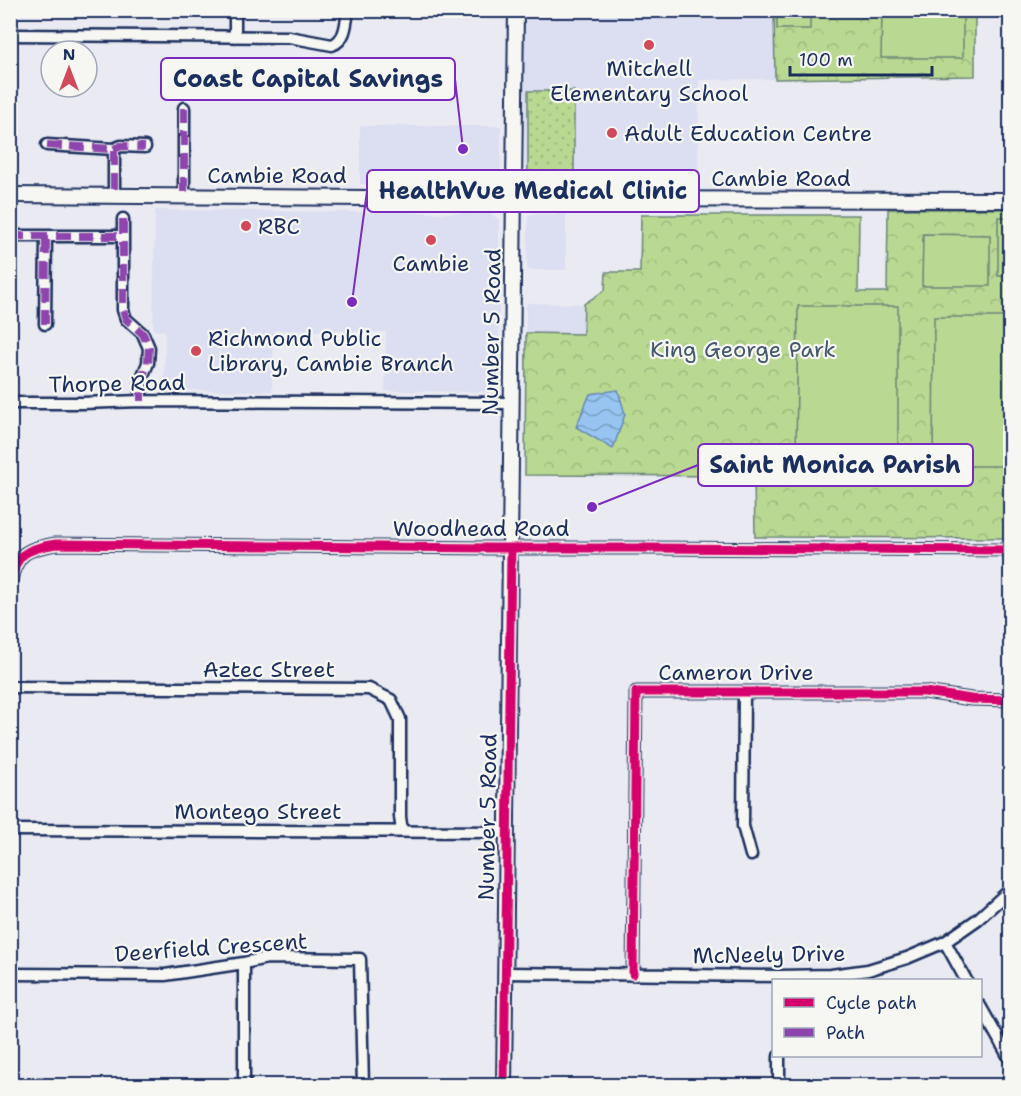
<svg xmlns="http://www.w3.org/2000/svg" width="1021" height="1096" font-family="'Shantell Sans',sans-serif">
  <defs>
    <pattern id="grass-dots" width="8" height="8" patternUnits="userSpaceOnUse" patternTransform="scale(1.5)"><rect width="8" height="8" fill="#b9d891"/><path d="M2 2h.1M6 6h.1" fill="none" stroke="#9eba7f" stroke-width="1.8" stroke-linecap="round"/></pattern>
    <pattern id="forest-crowns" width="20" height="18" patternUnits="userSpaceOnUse" patternTransform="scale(1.5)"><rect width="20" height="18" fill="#b9d891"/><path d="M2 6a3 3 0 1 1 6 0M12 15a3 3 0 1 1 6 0" fill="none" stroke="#9eba7f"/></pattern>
    <pattern id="water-waves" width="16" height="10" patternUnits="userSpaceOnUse" patternTransform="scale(1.5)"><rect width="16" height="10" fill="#97c4f1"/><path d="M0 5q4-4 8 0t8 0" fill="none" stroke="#7aa0c6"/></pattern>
  </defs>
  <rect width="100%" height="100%" fill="#eaebf2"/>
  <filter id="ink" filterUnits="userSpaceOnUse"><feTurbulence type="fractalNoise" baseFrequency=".0167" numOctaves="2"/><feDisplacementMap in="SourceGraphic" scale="12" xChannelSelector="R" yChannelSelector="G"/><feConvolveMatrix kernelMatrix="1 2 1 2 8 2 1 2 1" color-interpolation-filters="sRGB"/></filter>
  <g filter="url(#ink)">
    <path fill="#dcdef1" d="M524,11H774L775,79L699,80L698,189L535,188L527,183L525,176Z
      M360,126H501V175L494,183L360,184Z
      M155,210L467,213L473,214H492L499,220V386L492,392L385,391L386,332L274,330L272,391L164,390L165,331L153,330Z
      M531,214H566V270H527L528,217Z
      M526,303L584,304L583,334L526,333Z"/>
    <path fill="url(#grass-dots)" stroke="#6a8478" stroke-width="1.5" d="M528,91H574V183H532L528,179Z"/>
    <path fill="url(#forest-crowns)" stroke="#6a8478" stroke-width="1.5" d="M774,11H975V76L775,79Z
      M888,209H1010V538L755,537L754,476L525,475L526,333L583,334L584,304L605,290L606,272H640L641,215H859L858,292H887Z"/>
    <path fill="#b9d891" stroke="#6a8478" stroke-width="1.5" d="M777,11H810V29H777Z
      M882,11H963V58H881Z
      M998,217H1010V276H998Z
      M923,234L990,235V286H922Z
      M798,306H898V457L796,456Z
      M1010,311V466H933L934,317H1006Z"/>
    <path fill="url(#water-waves)" stroke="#6588b6" stroke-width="1.5" d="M618,390L625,414L613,449L576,427L590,394Z"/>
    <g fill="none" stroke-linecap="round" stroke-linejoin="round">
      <g stroke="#1b2f5e" stroke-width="15">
        <path id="minor" d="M10,35L289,37L332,45C346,40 346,23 348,10
          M235,37V10
          M184,108V196
          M47,145L114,149V195
          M114,149L121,146L145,147
          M123,219V310L126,319L143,334L149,348L148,363L141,380V401
          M10,236H123
          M45,324L46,236
          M10,403H82L141,401L511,403
          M10,584C16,553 26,549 56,544L491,548H649L1010,550
          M10,687L369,689L391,700L400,719V817L402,831
          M744,692L743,826L751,855
          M10,830L506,832
          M945,942L966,980
          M505,973L780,976L831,975L868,970L907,958L945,942L978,919L1010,890
          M10,974L165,975L244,963L267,958L360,959L363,1086
          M633,974L636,692H925L971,699L1010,700
          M980,1006L1010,1059
          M244,1086V963
          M779,1086V1056"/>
      </g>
      <g stroke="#1b2f5e" stroke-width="18">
        <path id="secondary" d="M10,195L487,199L1010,200
          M504,1086L516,10"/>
      </g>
      <use href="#minor" stroke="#f6f6f2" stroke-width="10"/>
      <use href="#secondary" stroke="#f6f6f2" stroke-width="14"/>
      <path stroke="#8e44ad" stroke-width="8" stroke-dasharray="15 8" stroke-linecap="butt" d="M184,108V196
        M47,145L114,149V195
        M114,149L121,146L145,147
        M123,219V310L126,319L143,334L149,348L148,363L141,380V401
        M10,236H123
        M45,324L46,236"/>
      <g stroke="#f6f6f2" stroke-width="13">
        <path id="cycleway" d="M10,584C16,553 26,549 56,544L491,548H649L1010,550
          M633,974L636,692H925L971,699L1010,700
          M504,1086L511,548"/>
      </g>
      <use href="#cycleway" stroke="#d6006c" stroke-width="9"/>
    </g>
  </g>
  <g fill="#d1495b" stroke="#f6f6f2" stroke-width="2">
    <circle cx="649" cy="45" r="6"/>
    <circle cx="612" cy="133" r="6"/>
    <circle cx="246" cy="226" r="6"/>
    <circle cx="431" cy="240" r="6"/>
    <circle cx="196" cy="351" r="6"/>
  </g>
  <g text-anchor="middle" stroke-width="4.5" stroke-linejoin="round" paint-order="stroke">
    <g font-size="22" fill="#1b2f5e" stroke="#f6f6f2" text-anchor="start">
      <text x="649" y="76" text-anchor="middle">Mitchell<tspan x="649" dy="25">Elementary School</tspan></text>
      <text x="624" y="141">Adult Education Centre</text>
      <text x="258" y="234">RBC</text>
      <text x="431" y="271" text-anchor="middle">Cambie</text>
      <text x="208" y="346">Richmond Public<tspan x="208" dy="25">Library, Cambie Branch</tspan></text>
    </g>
    <g font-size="22" fill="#1b2f5e" stroke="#f6f6f2">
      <text x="277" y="183">Cambie Road</text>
      <text x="781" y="186">Cambie Road</text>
      <text transform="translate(491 332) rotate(-89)" y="8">Number 5 Road</text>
      <text transform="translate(117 383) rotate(-1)" y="8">Thorpe Road</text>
      <text x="481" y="536">Woodhead Road</text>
      <text x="269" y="677">Aztec Street</text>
      <text x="736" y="680">Cameron Drive</text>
      <text x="258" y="819">Montego Street</text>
      <text transform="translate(487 817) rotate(-89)" y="8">Number 5 Road</text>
      <text transform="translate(211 947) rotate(-4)" y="8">Deerfield Crescent</text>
      <text transform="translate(769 954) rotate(-1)" y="8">McNeely Drive</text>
    </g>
    <g font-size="22" fill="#42596b" stroke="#f6f6f2">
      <text x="743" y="357">King George Park</text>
    </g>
  </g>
  <path fill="none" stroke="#7b2cbf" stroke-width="2" d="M463 149L455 79M352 302L367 191M592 507L698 465"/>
  <g fill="#7b2cbf" stroke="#f6f6f2" stroke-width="2">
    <circle cx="463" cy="149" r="6"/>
    <circle cx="352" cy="302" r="6"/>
    <circle cx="592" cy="507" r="6"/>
  </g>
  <g fill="#f6f6f2" stroke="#7b2cbf" stroke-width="2">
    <rect x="161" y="58" width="294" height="42" rx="6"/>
    <rect x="367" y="170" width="332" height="42" rx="6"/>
    <rect x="698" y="444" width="275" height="42" rx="6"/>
  </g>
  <g font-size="24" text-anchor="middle" font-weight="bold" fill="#1b2f5e">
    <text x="308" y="87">Coast Capital Savings</text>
    <text x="533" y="199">HealthVue Medical Clinic</text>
    <text x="835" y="473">Saint Monica Parish</text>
  </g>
  <rect width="1021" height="1096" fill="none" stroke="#f6f6f2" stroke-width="36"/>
  <rect x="18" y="18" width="985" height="1060" fill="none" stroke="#1b2f5e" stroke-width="2" filter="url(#ink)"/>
  <rect x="772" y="979" width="210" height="78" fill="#f6f6f2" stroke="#9ea6b7" stroke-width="1.5"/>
  <rect x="784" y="998" width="30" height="9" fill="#d6006c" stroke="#9ea6b7" stroke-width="1.5"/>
  <text x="826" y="1009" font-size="18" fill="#1b2f5e">Cycle path</text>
  <rect x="784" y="1028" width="30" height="9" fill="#8e44ad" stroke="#9ea6b7" stroke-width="1.5"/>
  <text x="826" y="1039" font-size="18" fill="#1b2f5e">Path</text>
  <g transform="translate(69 69)"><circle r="28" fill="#f6f6f2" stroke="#9ea6b7" stroke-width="1.5"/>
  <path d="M0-4.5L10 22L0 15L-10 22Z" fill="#d1495b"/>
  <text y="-9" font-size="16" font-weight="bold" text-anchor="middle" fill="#1b2f5e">N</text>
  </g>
  <path d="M790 66v9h142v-9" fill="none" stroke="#1b2f5e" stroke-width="3"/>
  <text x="799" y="66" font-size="18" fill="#1b2f5e" stroke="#f6f6f2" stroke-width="4.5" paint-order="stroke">100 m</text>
</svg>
